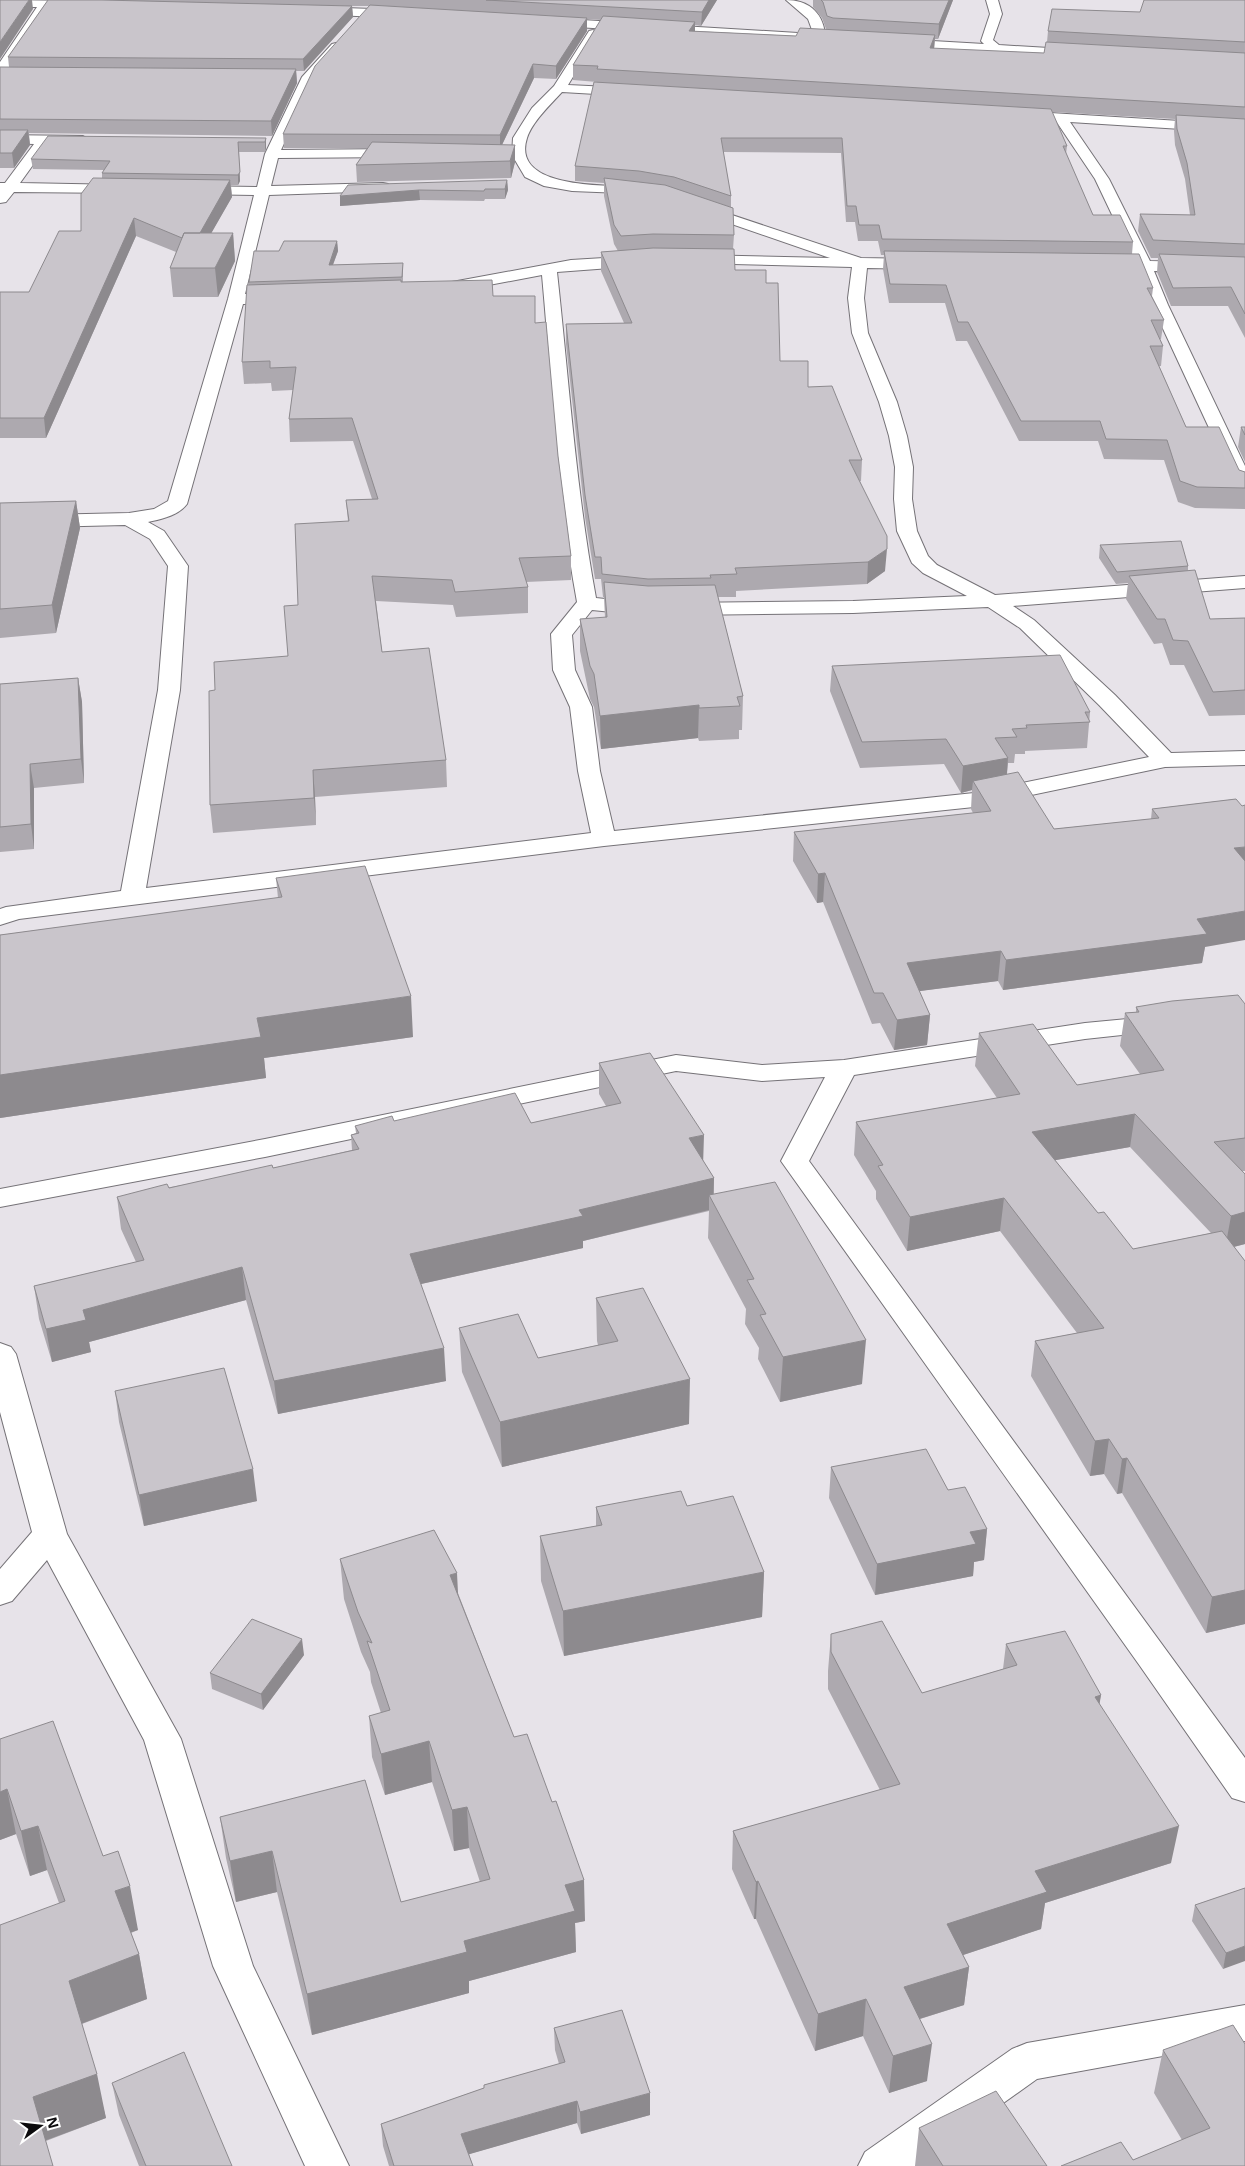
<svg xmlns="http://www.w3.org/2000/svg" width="1245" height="2166" font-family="'Noto Sans',sans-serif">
  <rect width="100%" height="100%" fill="#e7e3e9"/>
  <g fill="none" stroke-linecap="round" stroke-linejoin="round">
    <g stroke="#757277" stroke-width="2">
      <path id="minor" d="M0,0L81,1L87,5L81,9L49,8L5,74L0,75V62L37,7H0Z
        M786,0C807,0 822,11 825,33L835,36L837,39L835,42L831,43L815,38L808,19Z
        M986,0H998L1002,14L993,40L999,45L1082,50L1088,54L1082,58L898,47L892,43L898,39L984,44L981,41L990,14Z
        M316,7L401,10L407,14L401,18L312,14L310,11Z
        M549,18L798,33L804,37L798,41L545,25L543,22Z
        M593,30L599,34L568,85L630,88L637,92L630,96L562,92C551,104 532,122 527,138C510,191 612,185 641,187L646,188L648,191L646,194L572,191L544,186L525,177L512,155L513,138L532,108L554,86L589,31Z
        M336,43L342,47L314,78L281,150L400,149L407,153L400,157L278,158L271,186L383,183L388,184L390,187L388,190L383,191L269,195L245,294L282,293L288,295L290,298L288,301L282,303L243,304L187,504C178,516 161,519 148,522L164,531L188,566L180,690L146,888L591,833L578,771L570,707L553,670L551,634L577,602C557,494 552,384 542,275L452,292L446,290L444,287L446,284L452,282L571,260L637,256L642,258L645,261L642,264L637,266L557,272C569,381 576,490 596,598L642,603L649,605L652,609L649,613L642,615L592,610L572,635L575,670L592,707L600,771L614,831L974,793L1149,757L1099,705L1020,628L988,607L853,613L682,615L675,613L672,609L675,605L682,603L853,601L967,596L923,573L912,563L897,531L894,499L895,467L889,436L879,402L852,333L848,298L852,267L692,263L689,260L692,257L697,255L830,258L694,211L692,208L694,205L699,204L861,258L919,259L925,261L927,264L925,267L919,269L867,268L864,298L868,333L897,402L907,436L913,467L912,499L917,531L928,556L937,565L995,595L1245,576V588L1013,606L1034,620L1115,695L1171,753L1245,751V765L1165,767L974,807L604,846L19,919L0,925V909L6,907L121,891L158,690L168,566L150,539L125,525L0,528V516L129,513L154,509L168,501L228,299L254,195L194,194L189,193L187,190L189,187L194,186L257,187L265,154L302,77L332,44Z
        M1018,111L1245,125V133L1070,122L1109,179L1150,261L1245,263V273L1154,271L1168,305L1245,466V492L1238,490L1236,486L1152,305L1138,270L1101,268L1099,265L1101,262L1134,261L1095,179L1056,121L1013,118L1011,115Z
        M0,135L83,136L90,140L83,144H48L20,183L123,185L128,186L130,189L128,192L123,193L14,192L6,202L0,203V183H5L34,144L0,143Z
        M1159,1016L1168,1018L1172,1024L1168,1030L1085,1039L854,1075L809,1161L1245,1758V1802L1232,1798L1140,1666L781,1161L825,1077L762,1081L676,1071L265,1157L0,1207V1189L265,1139L676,1055L762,1065L844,1060L1085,1023Z
        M0,1343L11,1347L16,1354L67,1534L181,1739L253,1966L349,2166H305L213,1966L144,1740L47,1560L12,1601L0,1605V1569L32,1532L0,1412Z
        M1245,2005V2041L1037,2079L915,2166H858L865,2152L1012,2049L1027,2043Z"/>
    </g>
    <use href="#minor" fill="#fff" fill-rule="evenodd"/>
  </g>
  <path fill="#ada9af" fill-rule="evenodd" d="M48,0H717L701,26L695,25V31L796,36L826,29L822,18L813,7V0H953L938,39H935L934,49L1044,53L1047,42L1048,31L1140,12L1245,0V338L1228,306H1171L1157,272L1158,258H1151L1138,231L1140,214L1190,215L1185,179L1175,145L1174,131L1175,119L1052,112L1067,146L1066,154L1093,215L1133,242L1132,254L1153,288L1152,296L1164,320L1161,339H1160L1163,346L1161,366H1159L1186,427L1239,470L1245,472V509L1195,508L1178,502L1164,460L1104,459L1098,441H1019L967,341H956L945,303H889L883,269L884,255H881L878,241H858L855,222H846L841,153L723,152L731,196V207L734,235L733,249L735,270L766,283L780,361L808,387L862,460L861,481H860L885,571L867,584L736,591V597H718L743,696L742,730H739V739L699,741L698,738L601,749L594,707L590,699L580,651V619L605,618L604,597H603L601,579H595L585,517L566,344V324L624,323L601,271V252L618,251L614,244L604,196V183L575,181V166L597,82L573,80V65L601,20L587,19V31L556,79L534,78L502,145H515V162L511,178L357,182L356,165L367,148H284L283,134L369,6H352L353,17L304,71H296L297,83L272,136L29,133L30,145L14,168H0V67H9L8,57Z
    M266,138V148L265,152H239L240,181L238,185H231L232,197L211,233H233L235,261L218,297H173L170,268L176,252L136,236L46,438H0V292H29L81,231L102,178V173L104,170L33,169L31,159Z
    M507,180L508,190L505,199H485L484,201L420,200L340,206V196Z
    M337,241L338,251L333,265L403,263V282L493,296L535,323L558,456L571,556V580L526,582L528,587V613L456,617L453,605L376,601L382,652L446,760L447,787L315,797L316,825L213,833L210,805L215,690L288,656L298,605L348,521L346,500L372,499L353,441L290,442L289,419L293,390L272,391L271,383L244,384L242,362L249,282L279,251Z
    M1241,427H1245V462L1238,447Z
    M76,501L80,528L56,633L0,638V503Z
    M1100,545L1188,566V571L1210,619L1245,618V715L1209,716L1184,665H1170L1162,643L1154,644L1126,599L1128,583L1116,584L1099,558Z
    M832,666L1090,712L1087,748L1025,751V754H1015L1014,763H1008L1007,774L1054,829L1151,819L1152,809L1236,799L1205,947L1202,963L1003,990L998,981L919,991L930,1015L927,1045L894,1050L880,1023L872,1024L823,902L817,903L793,861L794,832L973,813L971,809L972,790L961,793L944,764L860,768L830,691Z
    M78,678L82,702L84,783L34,788V849L0,852V684Z
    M276,878L413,1037L264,1058L266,1078L0,1118V935L278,898Z
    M1245,1004V1171H1242L1245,1244L1234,1247L1245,1261V1624L1206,1633L1122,1493L1117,1494L1104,1474L1090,1476L1031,1376L1035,1341L1077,1333L1000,1231L907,1251L876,1199V1191L854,1155L856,1122L997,1098L975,1066L979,1033L1077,1085L1140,1074L1120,1046L1125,1013L1136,1012V1007ZM1130,1147L1211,1233L1133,1249L1098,1213L1055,1160Z
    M599,1063L703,1161L714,1178V1194L862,1384L780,1402L758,1359L759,1348L745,1324L746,1309L708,1238L709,1211L583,1241V1248L421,1284L446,1381L278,1414L246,1300L89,1342L91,1352L52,1362L39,1319L34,1286L136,1262L121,1229L117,1197L273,1168L352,1150L351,1135L356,1133L355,1126L394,1121L531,1123L606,1106L599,1094Z
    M596,1298L689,1424L502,1467L462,1372L459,1328L538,1358L598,1345L597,1341Z
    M115,1391L257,1501L144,1526L119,1422Z
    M831,1467L948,1490L987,1529L984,1560L974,1562L973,1576L875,1595L829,1498Z
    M687,1506L764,1572L762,1617L564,1656L541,1581L540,1536L596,1526V1507Z
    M340,1559L458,1593L585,1921L575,1923L576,1952L469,1981V1993L312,2035L277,1892L236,1902L226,1858L220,1817L401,1902L480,1882L469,1848L454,1851L432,1782L385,1795L372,1757L369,1716L381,1713L371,1682L370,1672L361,1652L344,1599Z
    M831,1634L922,1693L1003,1669L1006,1644L1101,1695L1099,1704L1171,1863L1045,1903L1041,1929L963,1955L969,1967L964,2005L920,2019L927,2081L889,2093L863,2036L815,2051L756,1919H754L732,1869L733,1831L880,1790L828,1689V1671Z
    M304,1655L263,1710L212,1689L210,1673Z
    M0,1739L103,1856L138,1930L131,1933L139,1954L147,1999L82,2024L106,2118L46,2141L0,2166L59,1903L47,1870L30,1876L16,1834L0,1840Z
    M1245,1888L1223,1969L1192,1921L1195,1905Z
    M554,2028L650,2115L581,2134L577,2123L469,2154L473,2166H389L383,2146L381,2124L484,2088V2085L559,2064L555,2050Z
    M1163,2050L1245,2166L1133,2160L1182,2140L1154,2093Z
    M112,2083L232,2166H139L119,2115Z
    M919,2128L1047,2166H915Z"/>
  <path fill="#8d8a8e" d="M29,0H32L33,9L0,59V42Z
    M709,0H717L701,26L702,12Z
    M949,0H953L938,39L939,24Z
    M352,6L353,17L304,71L303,59Z
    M587,18V31L556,79V66Z
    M695,22V36L689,31Z
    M935,35L934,50L930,48Z
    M533,64L534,78L500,149V135Z
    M296,69L297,83L272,136L271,121Z
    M28,130L30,145L14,168L12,153Z
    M266,138V148L265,152V142Z
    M238,142L240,181L238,185Z
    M515,145V162L511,178L510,161Z
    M230,180L232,197L196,260L194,243Z
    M507,180L508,190L505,199V189Z
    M419,190L420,200L340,206V196Z
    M134,218L136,236L46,438L44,418Z
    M233,233L235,261L218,297L215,268Z
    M337,241L338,251L329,275V265Z
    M76,501L80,528L56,633L52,605Z
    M887,549L885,571L867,584L868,562Z
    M78,678L82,702L84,783L81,759Z
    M699,705L698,738L601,749L600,716Z
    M1008,758L1006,785L973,781L972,790L961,793L963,766Z
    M30,764L34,788V849L31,824Z
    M313,770L315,797L316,825L314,798Z
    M1245,847V875L1234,848Z
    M825,873L823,902L817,903L818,874Z
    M1245,911V940L1205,947L1202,963L1003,990L1006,960L1197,919Z
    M1001,951L998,981L905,993L907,963Z
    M411,996L413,1037L264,1058L266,1078L0,1118V1075L257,1018Z
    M930,1015L927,1045L894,1050L897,1020Z
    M1135,1114L1130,1147L1028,1165L1032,1132Z
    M704,1135L703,1166L689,1138Z
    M714,1178L713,1202L709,1195V1210L583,1241V1248L412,1286L410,1254L579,1210Z
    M1004,1198L1000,1231L907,1251L910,1217Z
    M1245,1212V1244L1225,1249L1231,1216Z
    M242,1267L246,1300L89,1342L91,1352L52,1362L46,1329L83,1310Z
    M866,1340L862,1384L780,1402L783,1357Z
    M444,1348L446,1381L278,1414L274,1381Z
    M690,1379L689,1424L502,1467L500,1422Z
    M1109,1439L1104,1474L1090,1476L1095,1441Z
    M1127,1458L1122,1493L1117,1494L1122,1459Z
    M253,1469L257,1501L144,1526L139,1495Z
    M987,1529L984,1560L974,1562L973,1576L875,1595L877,1564L970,1532Z
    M764,1572L762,1617L564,1656L563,1611Z
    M457,1573L459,1613L450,1575Z
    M1245,1590V1624L1206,1633L1212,1597Z
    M302,1639L304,1655L263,1710L261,1694Z
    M1101,1695L1095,1732V1697Z
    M429,1741L432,1782L385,1795L381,1754Z
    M7,1789L16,1834L0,1840V1792Z
    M467,1807L469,1848L454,1851L452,1810Z
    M38,1826L47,1870L30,1876L21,1831Z
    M1179,1826L1171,1863L1045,1903L1041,1929L942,1962L947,1924L1035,1871Z
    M272,1851L277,1892L236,1902L230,1861Z
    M584,1880L585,1921L575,1923L576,1952L469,1981V1993L312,2035L307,1994L464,1941L565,1885Z
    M758,1881L756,1919H754L756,1882Z
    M130,1886L138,1930L123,1935L115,1891Z
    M1245,1946V1961L1223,1969L1226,1953Z
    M139,1954L147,1999L78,2025L69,1981Z
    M969,1967L964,2005L900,2025L904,1987Z
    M866,1999L863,2036L815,2051L818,2014Z
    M932,2044L927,2081L889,2093L893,2056Z
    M97,2074L106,2118L44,2141L33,2097Z
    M650,2093V2115L581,2134L580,2112Z
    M577,2101V2123L463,2156L461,2134Z"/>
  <path fill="#c9c5cb" stroke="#8d8a8e" d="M0,0H29L0,42Z
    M48,0H102L352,6L303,59L8,57Z
    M486,0H709L702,12Z
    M821,0H949L939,24L833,18L827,16L823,2Z
    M1144,0H1245V42L1048,31L1052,9L1140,12Z
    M370,5L587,18L556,66L533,64L500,135L283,134L315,66Z
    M603,16L695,22L689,31L796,36L800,28L935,35L930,48L1044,53L1046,42L1245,53V107L597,69L598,66L573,65Z
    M0,67L296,69L271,121L0,119Z
    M594,82L1051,109L1067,146H1063L1093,215H1120L1133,242L882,239L879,225H859L856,206H847L842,138H721L731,196L674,177L639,171L575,166Z
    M1176,115L1245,119V244L1153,240L1140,214L1195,215L1187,163L1177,129Z
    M0,130H28L12,153H0Z
    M48,136L266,138L265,142H238L240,172L238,175L102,173L110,161L31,159Z
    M372,142L515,145L510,161L356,165Z
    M93,178L230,180L200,233H184L182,238L134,218L44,418H0V292H29L59,231H81V194Z
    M604,178L665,185L733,208L734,235L653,234L621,236L614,225Z
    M507,180L505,189H485L484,191L419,190L340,196L348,185Z
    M184,233H233L215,268H170Z
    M284,241H337L329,265L403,263L402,277L249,282L254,251H279Z
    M653,248L734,249L735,270H766V283H778L780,361H808V387L832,386L862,460H849L887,536V549L868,562L735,568L737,574L710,575L711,578L648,579L602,574L601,557H595L585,495L566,324L632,323L601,252Z
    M884,251L1139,254L1153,288H1147L1164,320H1151L1163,346H1150L1186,427H1219L1239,470L1245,472V488L1197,487L1180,481L1167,440L1106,439L1100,421H1021L968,322H958L946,285L890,284Z
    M1159,254L1245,257V314L1231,287L1173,288Z
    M401,280V282L492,280L493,296H535V323L546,322L558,456L571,556L519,558L528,587L455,592L452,580L372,576L382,652L429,648L446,760L313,770L314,798L210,805L209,691L215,690L214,662L288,656L284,606L298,605L295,524L349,521L346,500L378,499L352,418L289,419L296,367L270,368V361L242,362L247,285Z
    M1241,427H1245V435Z
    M76,501L52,605L0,609V503Z
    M1181,541L1188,566L1117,572L1100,545Z
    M1195,570L1210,619L1245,618V690L1213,692L1188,641L1173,640L1165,619H1157L1129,576Z
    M604,582L648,586L715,585L743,696L737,697L740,706L699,708V705L600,716L594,674L590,666L580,619L607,617Z
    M1060,655L1090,712H1085L1090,722L1026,725L1027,728L1012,729L1017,737L995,738L1008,758L963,766L946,739L862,742L832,666Z
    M78,678L81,759L30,764L31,824L0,827V684Z
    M1018,772L1054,829L1159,818L1152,809L1236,799L1242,806L1245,805V847L1234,848L1245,861V911L1197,919L1207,934L1006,960L1001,951L907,963L930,1015L897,1020L883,993H874L825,873L818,874L794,832L991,811L973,781Z
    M365,866L411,996L257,1018L261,1037L0,1075V935L282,897L276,878Z
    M1238,995L1245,1004V1138L1214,1142L1245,1174V1212L1231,1216L1135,1114L1032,1132L1098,1213L1104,1212L1133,1249L1222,1231L1245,1261V1590L1212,1597L1127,1458L1122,1459L1109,1439L1095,1441L1035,1341L1104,1328L1004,1198L910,1217L878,1166L883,1165L856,1122L1020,1094L979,1033L1033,1024L1077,1085L1164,1070L1125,1013L1139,1012L1136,1007L1172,1001Z
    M650,1053L704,1135L689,1138L714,1178L579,1210L583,1216L410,1254L444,1348L274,1381L242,1267L83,1310L86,1320L46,1329L34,1286L144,1260L117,1197L167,1184L169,1188L272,1165L273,1168L359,1149L351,1135L359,1133L355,1126L392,1116L394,1121L515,1093L531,1123L621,1103L599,1063Z
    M775,1182L866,1340L783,1357L760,1315L766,1314L747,1280L754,1279L709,1195Z
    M643,1288L690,1379L500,1422L459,1328L518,1314L538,1358L618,1341L596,1298Z
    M224,1368L253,1469L139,1495L115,1391Z
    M926,1449L948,1490L965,1487L987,1529L970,1532L976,1544L877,1564L831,1467Z
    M681,1491L687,1506L733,1496L764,1572L563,1611L540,1536L602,1525L596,1507Z
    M434,1530L457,1573L450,1575L514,1737L527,1734L552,1802L556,1801L584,1880L565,1885L575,1911L464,1941L467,1952L307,1994L272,1851L230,1861L220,1817L365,1780L401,1902L490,1879L467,1807L452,1810L429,1741L381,1754L369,1716L390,1710L367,1641L372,1643L358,1612L340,1559Z
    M252,1619L302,1639L261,1694L210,1673Z
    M882,1621L922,1693L1017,1665L1006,1644L1065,1631L1101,1695L1095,1697L1179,1826L1035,1871L1047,1892L947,1924L969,1967L904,1987L932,2044L893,2056L866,1999L818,2014L758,1881L756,1882L733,1831L900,1784L831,1652V1634Z
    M53,1721L103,1856L118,1851L130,1886L115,1891L139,1954L69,1981L97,2074L33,2097L53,2166H0V1925L65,1901L38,1826L21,1831L7,1789L0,1792V1739Z
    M1245,1888V1946L1226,1953L1195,1905Z
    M622,2010L650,2093L580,2112L577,2101L461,2134L473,2166H394L381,2124L484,2088V2085L565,2062L554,2028Z
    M1233,2025L1245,2044V2166H1061L1121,2142L1133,2160L1210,2128L1163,2050Z
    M184,2052L232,2166H146L112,2083Z
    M996,2091L1047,2166H943L919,2128Z"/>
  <g transform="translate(40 2126) rotate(75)" stroke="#ffffff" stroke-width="4" paint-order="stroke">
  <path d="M0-4L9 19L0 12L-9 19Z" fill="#0c0b0d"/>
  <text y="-8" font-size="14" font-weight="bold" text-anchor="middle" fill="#0c0b0d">N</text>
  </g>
</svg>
